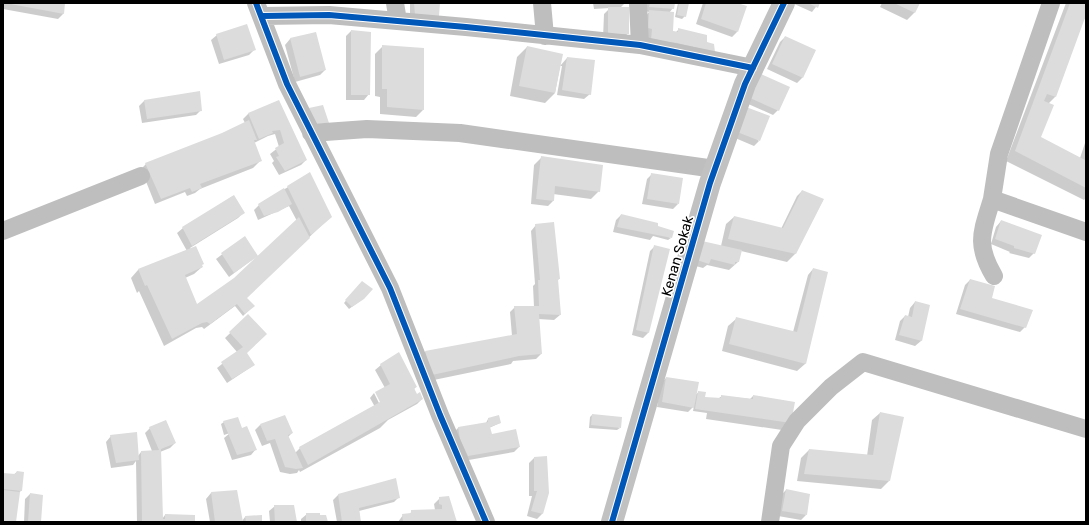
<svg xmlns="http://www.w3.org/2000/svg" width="1089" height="525" font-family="Rubik,sans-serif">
  <rect width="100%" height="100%" fill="#fff"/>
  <path fill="#0003" d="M3,3H64L63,14L58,19L3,9Z
    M410,3H439L410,20Z
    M593,3H625L620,8L628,33L623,39L603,38L604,14L610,8L594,9Z
    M645,3H674L673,8L669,13L670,31L676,32L679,29L706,43L713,51L646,45L645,17L649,12L645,11Z
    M678,3H688L685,16L682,19L675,17Z
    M703,3H733L737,32L732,37L696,24Z
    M792,3H819L812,12Z
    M882,3H919L914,13L907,20L880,7Z
    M1066,3H1086V16L1081,25L1055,97L1048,104L1040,138L1080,158L1086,140V198L1084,200L1006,161Z
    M351,31L369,94L364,100H346V36Z
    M315,33L325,70L320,75L295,82L285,45L290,39Z
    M217,35L254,50L249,55L219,64L211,40Z
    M785,37L815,51L802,78L797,83L767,69L780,42Z
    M383,46L423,110L416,117L380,114V97L375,96V54Z
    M527,47L560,66L567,58L590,94L584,99L557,95L562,66H560L555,93L545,103L510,96L517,57Z
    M756,81L778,110L773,115L746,103Z
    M144,101L201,110L196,115L142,123L139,106Z
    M278,101L306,160L301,165L279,175L272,163L274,161L270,154L279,147L275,134L268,136L254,143L261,160L253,168L200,189L195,193L187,196L185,192L155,204L141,169L146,164L222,134L245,123L243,119L248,114Z
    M735,118L759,141L754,146L728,135Z
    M542,157L599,191L591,199L553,194V201L548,206L531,204L534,165Z
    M309,174L325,222L246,298L253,306L243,316L235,306L204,329L202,327L196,328L164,346L139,291L137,293L131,278L138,270L187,251L177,233L183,228L233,196L243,213L238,218L190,248L202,267L194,274L185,278L196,306L235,279L297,221L289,206L258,220L254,210L259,205Z
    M652,174L678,204L673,209L642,204L647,179Z
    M802,191L823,200L795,254L787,262L741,251L738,262L729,270L707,265L703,268L692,265L721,246L726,224L734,217L781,229L797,196Z
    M621,215L671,238L668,240L653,236L650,240L613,232L616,220Z
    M1001,221L1034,253L1029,258L1009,253L1010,252L991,244L996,227Z
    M536,225L559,279L557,281L560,315L554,320L538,319L541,354L536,359L513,361L511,364L424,382L425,352L512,336L510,312L515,307H534L533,286L535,284L531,231Z
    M245,237L257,256L229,277L216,259Z
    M655,246L648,333L643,338L632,335L650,251Z
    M813,269L805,364L797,371L722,351L728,326L736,319L793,332L808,275Z
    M970,280L990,299L1025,327L1020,332L956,314L965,285Z
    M360,284V301L349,309L344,303Z
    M915,302L921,341L915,346L895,340L900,321L905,316L908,317L910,308Z
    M248,316L246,353L254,365L227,383L217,368L237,352L225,338Z
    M381,365L416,387L414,389L416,395L422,399L417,404L388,420L380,428L300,472L299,470L297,473L290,474L280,472L270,443L262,446L255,430L260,425L292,433L288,437L295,453L300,448L375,407L370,398L374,393L379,403H382L385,388L375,370Z
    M666,378L695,395L699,392L704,398H719L722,396L750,399L753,396L790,422L782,430L706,419L707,413L693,411L694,406L688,412L657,407L661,383Z
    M880,413L889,481L881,489L797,481L801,458L809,450L867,456L872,420Z
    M592,415L620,428L617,430L589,428L590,417Z
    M488,419L500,423L489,428L491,435L519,447L514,452L463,461L453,433L458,428L486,423Z
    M224,422L256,449L251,455L232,460L224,438L230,433L224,435L221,424Z
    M150,428L175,443L170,448L160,452L162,519L165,515L194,522H137L136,461L133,465L111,468L106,442L111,436L138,456L141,452L152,451L145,433Z
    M534,458L548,493L542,514L537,519L527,516L532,496H529V463Z
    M17,472L21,491L18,493L14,522H3V474L13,475Z
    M395,480L399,497L394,502L359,511L360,522H337L333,500L338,495Z
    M786,490L806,515L801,520L778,516L781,495Z
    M236,491L242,521L245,517L261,522H210L206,499L211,493Z
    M30,494L40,522H24L25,499Z
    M440,498L456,522H398L403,515H409L412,511L435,510L434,504Z
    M275,506L295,522H270L269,511Z
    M307,514L327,522H301V519Z"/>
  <path fill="#dcdcdc" d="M5,3H65L64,14Z
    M414,3H440L439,16L415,15Z
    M650,3H675L674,9L649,7Z
    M679,3H689L686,17L677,15Z
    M706,3H737L747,6L738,32L701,19Z
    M808,3H820L818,8Z
    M894,3H920L915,13Z
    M1070,3H1086V15L1056,97L1047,94L1044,101L1054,105L1041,137L1085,160L1086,157V188L1015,151Z
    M608,7H629V34H608Z
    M649,10L674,12L673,31L678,32V28L707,35V42L714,44L715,52L677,43L651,40L652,29L648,28Z
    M247,24L256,50L224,60L216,34Z
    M351,30L371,32L370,95H351Z
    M316,32L326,70L300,77L290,38Z
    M785,36L816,50L803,78L772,64Z
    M382,45L424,48V110L387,107V89H382Z
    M527,46L563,54L555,93L519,86Z
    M567,57L595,60L591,95L562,90Z
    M761,74L790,87L779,111L750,98Z
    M200,91L202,111L147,119L144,100Z
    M279,100L307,160L285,171L276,157L279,156L275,148L284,143L280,130L272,131L273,133L259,139L248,113Z
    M323,105L329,123L314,124L309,108Z
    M746,107L770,116L760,141L732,130Z
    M249,120L257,140H254L262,161L200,184L202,188L192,192L190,188L161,199L145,163L222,133Z
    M541,156L603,165L600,192L555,186L554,201L536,199Z
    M310,172L332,217L311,235L287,186Z
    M651,173L683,178L679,204L647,199Z
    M284,188L292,204L278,212L264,216L258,204Z
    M802,190L824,199L796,254L728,239L734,216L783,228Z
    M234,195L245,213L192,246L182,227Z
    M621,214L658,223V226L674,231L672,238L617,227Z
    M299,217L310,238L247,298L255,306L245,314L237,304L210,324L207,322L202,323L172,339L147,285L145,286L138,269L196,246L204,264L202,265L203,267L185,275L197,304L234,278Z
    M1001,220L1042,235L1035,254L1014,248V246L995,239Z
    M554,222L560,279H558L561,315L539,314L542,354L519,356L432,375L425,351L517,334L514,306H539L538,280H540L535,224Z
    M245,236L258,256L234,273L221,253Z
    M702,241L742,250L739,262H735V265L711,259L709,264L697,260Z
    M654,245L670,249L649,333L636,330Z
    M813,268L828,272L806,364L729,344L736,317L797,332Z
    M970,279L995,286L992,298L1033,310L1026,328L960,309Z
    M362,281L373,289L364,299L352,307L345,300Z
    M915,301L930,305L922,341L899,335L905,315L912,317Z
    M248,314L267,334L247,353L255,365L232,379L221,362L243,347L229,332Z
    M399,352L417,387L414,388L417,394L420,392L423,399L308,465L299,447L380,402L375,392L390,384L380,364Z
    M666,377L699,382L694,408L662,402Z
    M698,391L706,392L705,397L721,398V395L753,399V395L795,402L791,423L695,409Z
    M880,412L904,417L890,481L804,474L809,449L873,455Z
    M592,414L622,417L621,428L591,425Z
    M285,415L293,433L288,435L303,468L296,469L285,467L275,439L267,441L260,424Z
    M499,415L501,423L490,427L492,434L516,429L520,447L468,456L460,439L458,427L488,422V418Z
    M238,417L242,428L247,426L257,450L237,455L223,421Z
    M166,420L176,443L161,449L163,519H165V514L195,515V522H142L141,451L159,450L149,427Z
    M137,432L139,460L116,463L110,435Z
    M547,456L549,493L543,514L531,511L537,491H534V457Z
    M17,471L24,472L22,491L3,489V473L15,474Z
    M396,478L400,498L359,508L361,522H342L338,494Z
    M786,489L810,494L807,515L782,511Z
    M3,490L20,492L16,522L3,521Z
    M237,490L243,522H215L211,492Z
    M30,493L43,495L41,522H28Z
    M449,496L457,522H403L402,514L411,513V510L442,509V505L439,504V497Z
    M274,505H294L297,522H275Z
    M306,513H320V515H326L328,522H306Z
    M262,515V522H246L245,516Z"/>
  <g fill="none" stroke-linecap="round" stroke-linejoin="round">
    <path stroke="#bebebe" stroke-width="18" d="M256,3L287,84L390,288L440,415L486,522
      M395,3L398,21
      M542,3L545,36
      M638,3L640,45
      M1051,3L999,154L992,199L1086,232
      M262,16L329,15L466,27L640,45L753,68
      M311,133L367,129L460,133L715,169
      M992,199C982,232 975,244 994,276
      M3,231L141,176
      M770,522L781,446L797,421L831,387L863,362L1086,429"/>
    <path stroke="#c1c1c1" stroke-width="22" d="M612,522L710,183L745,84L784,3"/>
    <g stroke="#fff" stroke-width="8">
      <path id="cycleway" d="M256,3L287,84L390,288L440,415L486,522
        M262,16L329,15L466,27L640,45L753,68
        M612,522L710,183L745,84L784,3"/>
    </g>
    <use href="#cycleway" stroke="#0057b8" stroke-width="6"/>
  </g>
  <g text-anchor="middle" stroke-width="3.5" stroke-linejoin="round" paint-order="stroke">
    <g font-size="14" fill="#000" stroke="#fff">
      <text transform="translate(677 256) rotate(-74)" y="5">Kenan Sokak</text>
    </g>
  </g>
  <rect width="1089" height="525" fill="none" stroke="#000000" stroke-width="8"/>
</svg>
